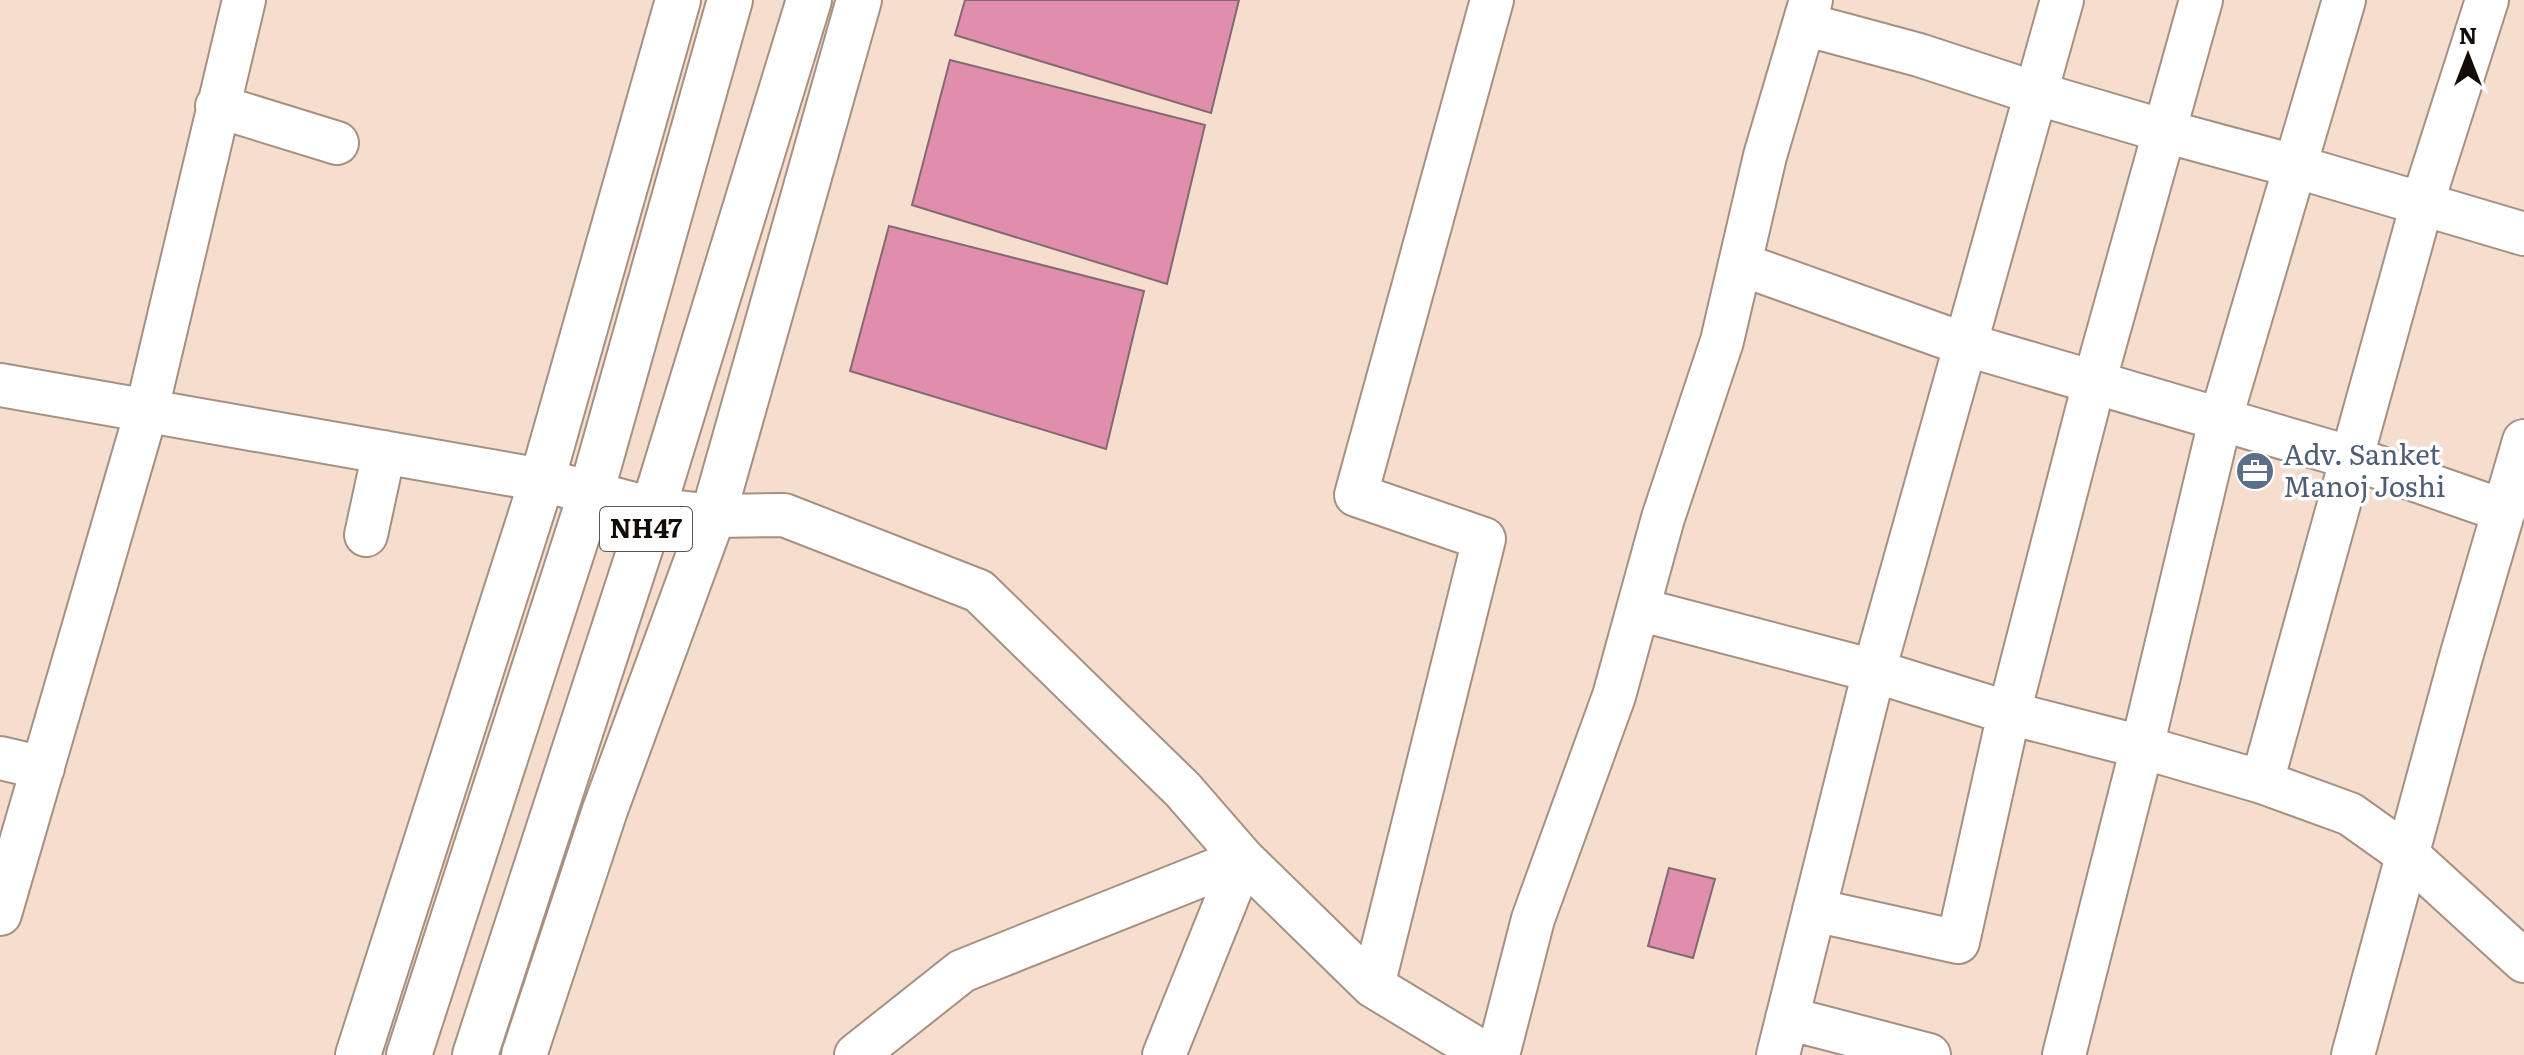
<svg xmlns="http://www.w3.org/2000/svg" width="2524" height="1055" font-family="Literata,serif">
  <rect width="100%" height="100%" fill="#f6dece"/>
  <path fill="#e08eac" stroke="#836a72" stroke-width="2" d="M965,0H1239L1211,113L955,35Z
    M950,60L1205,125L1167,284L912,205Z
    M889,226L1144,291L1106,449L850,371Z
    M1669,868L1715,879L1693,958L1648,946Z"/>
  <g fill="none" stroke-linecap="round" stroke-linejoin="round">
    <g stroke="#a69081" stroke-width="46">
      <path id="minor" d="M1804,24L1919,55L2035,93L2164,131L2294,166L2524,234
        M217,106L337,143
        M1740,264L1964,344L2352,458L2504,511
        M0,385L542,480L653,509L713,516L784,515L979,591L1183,790L1243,859L1373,986L1487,1055
        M366,535L384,452
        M1638,609L1874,671L2009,713L2142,747L2262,782L2350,814L2409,856L2524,961
        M0,758L43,768
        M2262,782L2422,204L2487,0
        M1814,910L1958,942L2009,713L2094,383L2201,0
        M0,914L147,409L244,0
        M1373,986L1484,539L1356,495L1492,0
        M1787,1018L1929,1055
        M856,1055L962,971L1243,859L1164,1055
        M1498,1055L1533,919L1614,696L1663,518L1722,341L1765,156L1811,0
        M1778,1055L1874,671L2062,0
        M2064,1055L2142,747L2220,421L2344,0
        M2353,1055L2461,657L2524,441"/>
    </g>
    <g stroke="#a69081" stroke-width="48">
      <path id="tertiary" d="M358,1055L542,480L678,0
        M524,1055L605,810L713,516L859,0"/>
    </g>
    <g stroke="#a69081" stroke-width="48">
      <path id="trunk" d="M409,1055L591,493L730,0
        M475,1055L653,509L809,0"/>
    </g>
    <use href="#minor" stroke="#fff" stroke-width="42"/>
    <use href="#tertiary" stroke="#fff" stroke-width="44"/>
    <use href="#trunk" stroke="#fff" stroke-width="44"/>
  </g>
  <defs>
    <g id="office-disc" transform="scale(2)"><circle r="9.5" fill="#5c6f8a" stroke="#fff"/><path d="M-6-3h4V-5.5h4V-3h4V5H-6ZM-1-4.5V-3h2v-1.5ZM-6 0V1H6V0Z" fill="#fff"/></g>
  </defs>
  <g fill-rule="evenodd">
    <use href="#office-disc" x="2255" y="471"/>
  </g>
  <g text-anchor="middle" stroke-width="7" stroke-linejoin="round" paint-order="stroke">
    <rect fill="#fff" stroke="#5a5651" stroke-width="2" x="600" y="507" width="92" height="44" rx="6"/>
    <g font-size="26" font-weight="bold" fill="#140d07">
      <text x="646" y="538">NH47</text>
    </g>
    <g font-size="28" fill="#4e5e75" stroke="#fff" text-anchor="start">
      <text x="2283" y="465">Adv. Sanket<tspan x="2283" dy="32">Manoj Joshi</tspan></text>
    </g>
  </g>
  <g transform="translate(2468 56)" stroke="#ffffff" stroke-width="6" paint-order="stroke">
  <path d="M0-6L14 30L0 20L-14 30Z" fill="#140d07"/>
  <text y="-12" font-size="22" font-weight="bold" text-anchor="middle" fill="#140d07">N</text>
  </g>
</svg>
